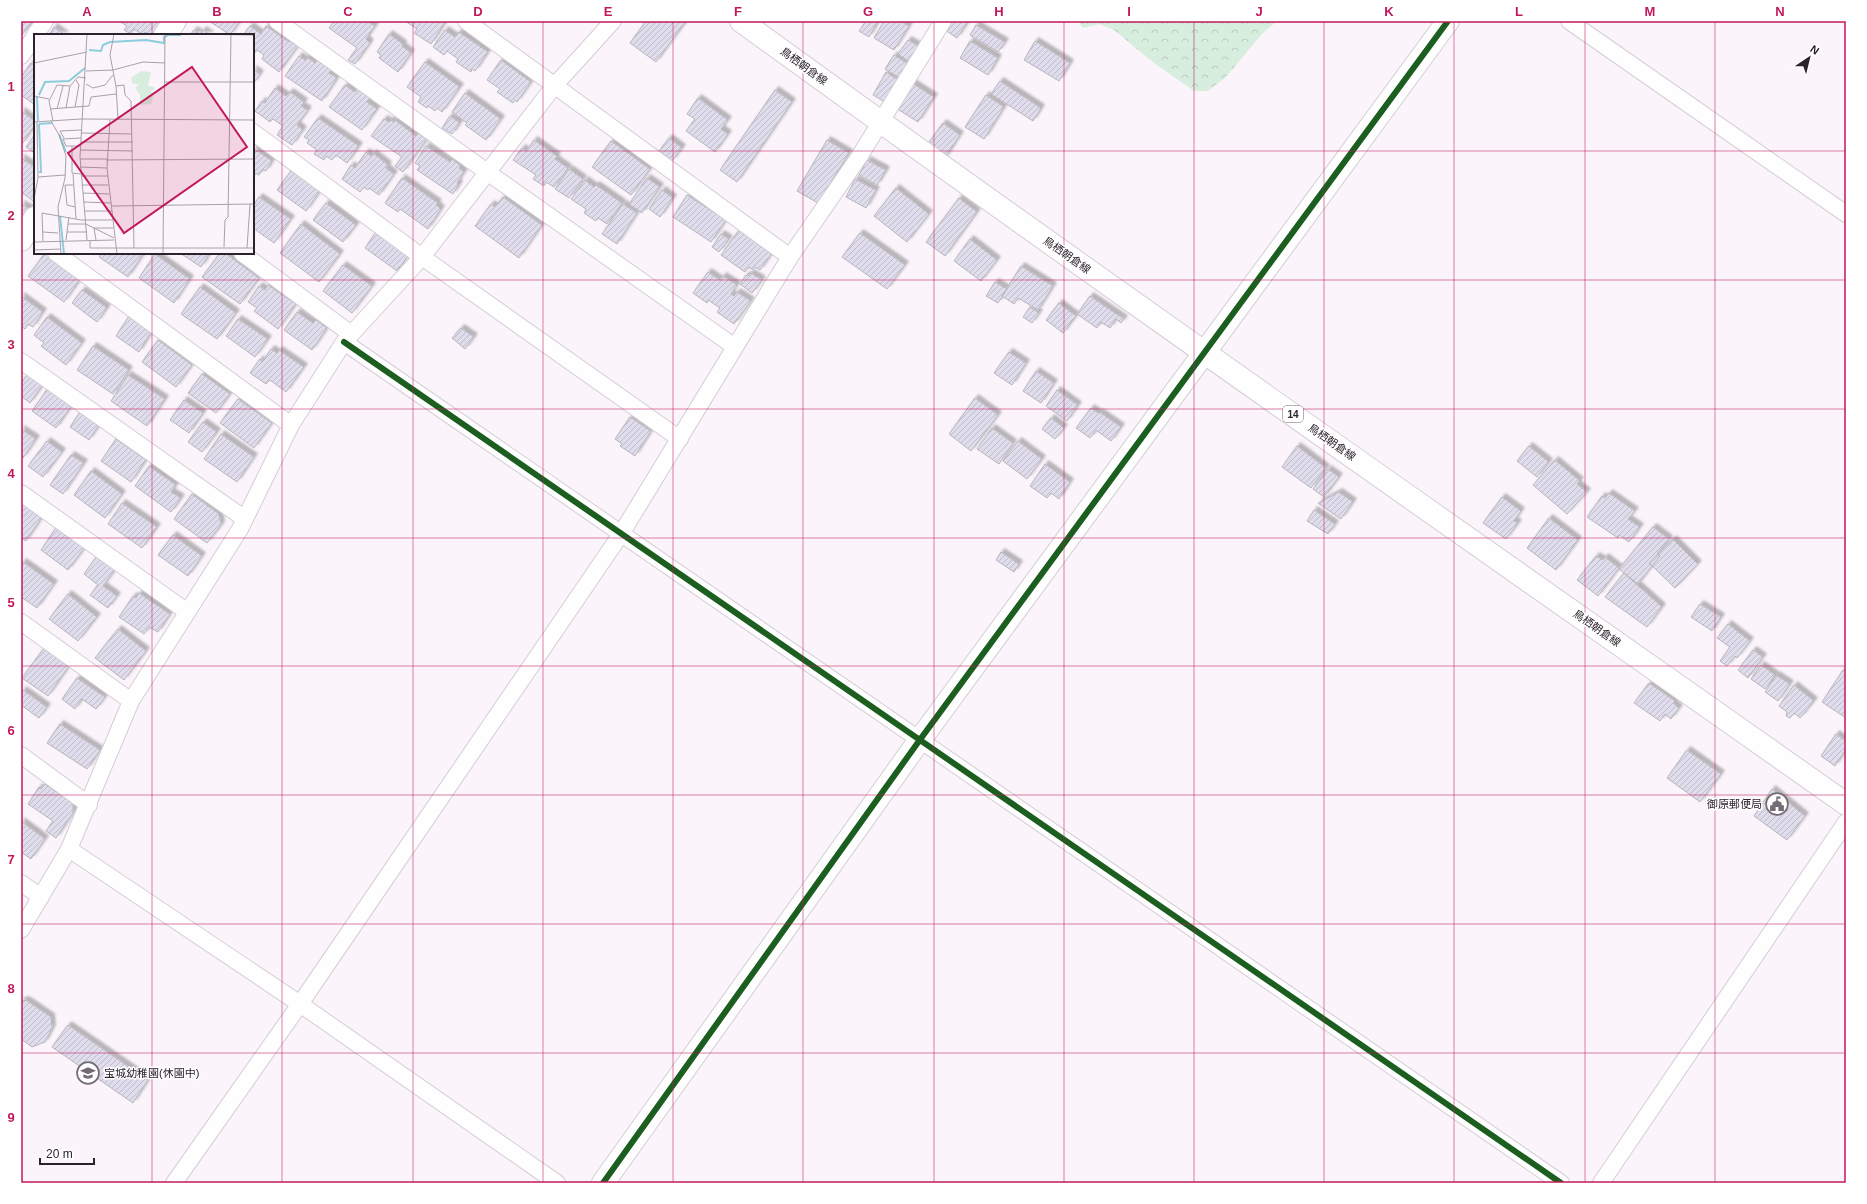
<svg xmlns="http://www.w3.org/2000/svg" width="1867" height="1204" font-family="Arial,'Noto Sans JP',sans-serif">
  <defs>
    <pattern id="forest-crowns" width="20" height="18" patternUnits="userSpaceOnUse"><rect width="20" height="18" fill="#d7eede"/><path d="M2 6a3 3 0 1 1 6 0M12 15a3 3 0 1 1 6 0" fill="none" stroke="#b9ccbf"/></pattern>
    <pattern id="building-hatch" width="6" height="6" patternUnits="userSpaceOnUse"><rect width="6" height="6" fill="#dfdcec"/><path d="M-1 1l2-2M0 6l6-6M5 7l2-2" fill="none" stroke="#c0bccb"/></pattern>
    <filter id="shadow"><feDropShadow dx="3.5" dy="-3.5" stdDeviation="1" flood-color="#0004"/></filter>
  </defs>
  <rect width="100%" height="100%" fill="#fbf5fb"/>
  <path fill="url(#forest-crowns)" d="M1078,21H1277L1262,34L1225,78L1208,91H1194L1154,63L1114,30L1099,24L1083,28Z"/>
  <path fill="url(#building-hatch)" stroke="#b7b5bc" filter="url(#shadow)" d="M21,21H33L21,36Z
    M119,21H161L162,22L153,35H149L145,32L143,35L134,29L131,34L124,30L127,26Z
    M209,21H240L230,35Z
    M334,21H367L375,26L366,39L370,43L355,64L348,60L357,48L329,28Z
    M405,21H446L431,44L414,33L417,29Z
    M646,21H686L656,62L630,43Z
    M866,21H878L869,37L859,31Z
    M884,21H901L909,26L894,50L874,38Z
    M951,21H963L967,23L957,38L945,30Z
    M976,25L1005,42L998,52L970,35Z
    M250,26L261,34L266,26L289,42L290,41L298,46L279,72L262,59L264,55L257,50L254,54L253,53V35H243Z
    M54,27L65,35H49Z
    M194,30L200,34L203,30L210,35H190Z
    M445,30L455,37L459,32L488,52L475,71L472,69L471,72L456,62L458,59L447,51L444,55L433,47Z
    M389,34L403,44L402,46L411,53L398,72L379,58L381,55L377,52Z
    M908,40L920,47L910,62L898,54Z
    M970,41L998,58L988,75L960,58Z
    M1035,41L1070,63L1059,81L1024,60Z
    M894,55L908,64L900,78L885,69Z
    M299,56L305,60L307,57L315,63L317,59L332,69L329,73L337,78L322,101L285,76Z
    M501,60L531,82L517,102L515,100L513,103L497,92L500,89L487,80Z
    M425,62L460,87L442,112L437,108L435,111L428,106L427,108L418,102L421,97L407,87Z
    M31,63L35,66V105L21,95V77Z
    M253,69L260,74L253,84Z
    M886,72L898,80L885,102L873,95Z
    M1000,81L1041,108L1033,121L991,94Z
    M912,83L934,97L918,122L896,108Z
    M345,85L355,92L357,88L370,97L367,102L377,109L362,130L329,107Z
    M275,88L286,96L290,92L304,102L301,106L308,110L297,125L303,130L292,145L277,135L283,126L273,119L270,122L255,111L262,101L265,103Z
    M775,90L792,102L737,182L720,170Z
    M465,93L501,119L486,140L465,125L467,123L452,112Z
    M986,95L1004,107L984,139L965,127Z
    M698,98L728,120L721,129L728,134L715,152L686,131L695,119L687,114Z
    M21,111L35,121V125L22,144Z
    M450,116L460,123L452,134L442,128Z
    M318,118L359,146L347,163L336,155L332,160L326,156L324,160L314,154L317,150L307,143L309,140L304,137Z
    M384,119L389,122L391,120L394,122L395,120L416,136L418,133L427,139L403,172L395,166L402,157L371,136Z
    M943,123L960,135L945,158L927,145Z
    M35,134V153L26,147Z
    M669,138L682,148L672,161L659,151Z
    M534,140L557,156L555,159L568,168L554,187L546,182L544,186L533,179L536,175L513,160L522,148L526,151Z
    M827,140L849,153L818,203L797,191Z
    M611,141L650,169L631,195L592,167Z
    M426,146L450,162L452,159L461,166L459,168L464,172L457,183L459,184L453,194L417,170L420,166L415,163Z
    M253,148L272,161L266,171L263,169L259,175L256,173L253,178Z
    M366,152L371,156L373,153L388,165L386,168L394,174L379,195L369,188L368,190L364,187L360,192L342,179L351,165L355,168Z
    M21,158L35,167V198L33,201L21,192Z
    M867,160L886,170L877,185L859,175Z
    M569,169L583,179L569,198L555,189Z
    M291,171L320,191L306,211L277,190Z
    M402,178L438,203L436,205L441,209L428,229L400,209L398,212L385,203Z
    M647,178L660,187L642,213L629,204Z
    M855,179L876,190L866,208L846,197Z
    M585,180L594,187L596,185L622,203L607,224L598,218L596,221L584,213L586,209L571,199Z
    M896,188L929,214L907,242L874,216Z
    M662,190L673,198L660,217L649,209Z
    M687,195L726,220L711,242L673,217Z
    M259,197L291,219L274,243L253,228V206Z
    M503,197L542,225L519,258L475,226L491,204L495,207Z
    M959,198L977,212L945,256L926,242Z
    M326,203L356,225L343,242L313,220Z
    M21,204L32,210L21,230Z
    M623,204L637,213L617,244L602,234Z
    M301,224L340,254L319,282L280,253Z
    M378,229L410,253L397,271L365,248Z
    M739,230L772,253L760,270L755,267L753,270L749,267L745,272L721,255Z
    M860,233L905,265L887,289L842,257Z
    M721,234L729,239L719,252L712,247Z
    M970,239L997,260L981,281L954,261Z
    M45,253H50L82,277L64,302L28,276Z
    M101,253H144L128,277L99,257Z
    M180,253H210L201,267Z
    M220,253H225L259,278L240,304L202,277Z
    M155,254L190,279L174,303L139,278Z
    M343,265L372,286L352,313L323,291Z
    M1021,266L1053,286L1038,310L1018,298L1014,304L1002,296Z
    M708,272L720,280L723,276L737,285L731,294L734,296L737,292L751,301L734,324L717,312L720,308L708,300L707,303L693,293Z
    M751,273L762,280L752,293L740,284L746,275L748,276Z
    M995,282L1007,289L998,303L986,296Z
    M268,285L296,304L278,329L254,311L257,308L248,302L259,286L265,290Z
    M200,287L236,313L217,339L181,314Z
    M82,290L107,308L97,322L72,303Z
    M21,296L43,312L33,327L28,324L25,329L21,326Z
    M1090,296L1124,319L1121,323L1116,319L1110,328L1101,322L1097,328L1077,314Z
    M1059,303L1076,316L1063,333L1046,320Z
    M1030,307L1039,313L1032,323L1023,317Z
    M297,312L313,323L316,320L327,328L312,350L284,330Z
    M129,316L152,331L139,352L116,336Z
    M47,317L82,343L66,365L41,346L44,343L34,335Z
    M238,319L268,339L255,357L226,336Z
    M461,328L474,337L465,349L452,338Z
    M158,340L192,365L176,387L142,362Z
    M93,346L129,370L113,394L77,370Z
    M271,349L277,353L279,350L304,367L286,392L270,380L266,384L250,373L260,359L262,362Z
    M1009,352L1026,363L1012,385L994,373Z
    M1036,371L1054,383L1041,403L1023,391Z
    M29,372L44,383L30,403L21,396V383Z
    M202,374L230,394L216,413L188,393Z
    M128,375L165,399L147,426L111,401Z
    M48,388L72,405L56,428L32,411Z
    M1057,390L1078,405L1067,421L1046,406Z
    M975,398L998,415L971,451L949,434Z
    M238,399L272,423L254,448L220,423Z
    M184,400L203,413L189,433L170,420Z
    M1091,408L1098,413H1101L1121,427L1111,441L1096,430L1090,438L1076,428Z
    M80,412L99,425L89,440L70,427Z
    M630,417L651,431L635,456L620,446L622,444L615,439Z
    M1051,418L1064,428L1055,439L1042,429Z
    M203,422L217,432L202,452L188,442Z
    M992,428L1013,443L999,464L977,449Z
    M21,429L36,439L23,458L21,457Z
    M221,434L254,457L237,482L204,459Z
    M116,439L146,460L131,482L101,461Z
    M47,441L62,452L43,477L28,466Z
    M1018,441L1042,459L1027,479L1003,461Z
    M1297,446L1326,468L1311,488L1282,467Z
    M1529,446L1549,462L1537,477L1517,461Z
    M71,455L84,463L63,494L50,485Z
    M1555,460L1580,481L1577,484L1587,492L1567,514L1533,485Z
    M1045,464L1070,482L1059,499L1051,493L1047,498L1030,486Z
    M149,466L176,485L171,492L181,498L171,512L135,486Z
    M1328,469L1339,477L1324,497L1313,489Z
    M91,471L122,494L105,518L74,495Z
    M1339,492L1353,502L1341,519L1318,503Z
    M1609,493L1635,511L1628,519L1640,527L1629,542L1619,535L1618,538L1587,517L1602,496L1605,498Z
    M192,494L219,514L221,525L207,543L174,519Z
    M1502,497L1521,511L1514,521L1518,523L1506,539L1483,523Z
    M21,498L44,514L26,541L21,538Z
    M122,503L157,527L142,548L108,524Z
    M1314,510L1335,524L1328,534L1307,521Z
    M1549,518L1578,540L1556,570L1527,548Z
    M57,526L86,546L68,570L41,550Z
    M1653,527L1669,539L1657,554L1660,556L1638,584L1619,569Z
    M173,535L202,556L188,576L158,555Z
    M1673,539L1698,564L1675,588L1649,563Z
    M1001,552L1019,564L1014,572L996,560Z
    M99,553L117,567L103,586L117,596L108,608L90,595L98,585L84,574Z
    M1596,556L1603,560L1605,557L1619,568L1598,596L1577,580Z
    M23,562L54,584L37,608L21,597V564Z
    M1624,573L1662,607L1647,627L1605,597Z
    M139,593L170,614L158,632L149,627L144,634L119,617L133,596L136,598Z
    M68,594L97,617L78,641L49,619Z
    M1700,604L1721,617L1712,631L1691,617Z
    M1728,624L1750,641L1737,658L1735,656L1727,666L1720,661L1730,647L1717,638Z
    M118,629L146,651L124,680L95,658Z
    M44,648L69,666L48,696L22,678Z
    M1753,650L1763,657L1748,678L1738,670Z
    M1761,665L1775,675L1765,689L1751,679Z
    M1843,670L1846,672V718L1822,702Z
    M1776,675L1790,684L1778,701L1765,692Z
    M77,678L105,697L96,709L82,699L75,709L62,699Z
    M1649,683L1675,701L1673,703L1679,708L1671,719L1665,714L1660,721L1634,703Z
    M1794,685L1814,701L1800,718L1794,713L1790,718L1786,716L1787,712L1779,706Z
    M23,690L47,707L39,718L21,705V693Z
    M60,724L100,750L87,769L47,743Z
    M1836,734L1846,741V749L1835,766L1821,756Z
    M1687,750L1721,774L1700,802L1667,778Z
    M45,784L73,803V813L56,838L46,831L53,821L28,804L39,787L41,789Z
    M1772,789L1805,816L1787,840L1754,816Z
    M21,821L45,839L31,859L21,852Z
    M26,1000L51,1017L52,1028L45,1042L32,1047L21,1039V1001Z
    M68,1025L148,1080L133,1103L52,1047Z"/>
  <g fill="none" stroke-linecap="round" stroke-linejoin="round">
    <g stroke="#d5cdd5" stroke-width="18">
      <path id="street" d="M277,21L487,172L735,347
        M466,21L790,257
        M1569,21L1846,214
        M35,35L45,21
        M21,56L35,36
        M253,132L422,257L680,439
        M56,253L291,425
        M242,253L351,334
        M344,342L1561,1183
        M21,361L245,519
        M21,493L186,611
        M21,622L131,701
        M21,755L89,805
        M69,849L300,1004L557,1183
        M21,883L41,897
        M21,930L69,849L131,701L240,529L291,425L344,342L422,257L555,85L613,21
        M174,1183L300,1004L621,534L790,257L859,157L943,21
        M1601,1183L1846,822"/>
    </g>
    <g stroke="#d5cdd5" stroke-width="24">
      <path id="secondary" d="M165,35L175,21
        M21,240L35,218
        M603,1183L919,741L1448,21"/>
    </g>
    <g stroke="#d5cdd5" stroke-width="24">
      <path id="primary" d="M741,21C1106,286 1477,544 1846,804"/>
    </g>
    <use href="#street" stroke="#fefefe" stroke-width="16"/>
    <use href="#secondary" stroke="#fefefe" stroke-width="22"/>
    <use href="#primary" stroke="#fefefe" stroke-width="22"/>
    <g stroke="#fff" stroke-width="8">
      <path id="cycleway" d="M344,342L1561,1183
        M603,1183L919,741L1448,21"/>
    </g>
    <use href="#cycleway" stroke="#1b5e20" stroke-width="6"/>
  </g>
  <path fill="none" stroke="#c2185b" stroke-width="1" stroke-opacity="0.55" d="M152,21V35M282,21V1183M413,21V1183M543,21V1183M673,21V1183M803,21V1183M934,21V1183M1064,21V1183M1194,21V1183M1324,21V1183M1454,21V1183M1585,21V1183M1715,21V1183M21,151H35M253,151H1846M152,253V1183M21,280H1846M21,409H1846M21,538H1846M21,666H1846M21,795H1846M21,924H1846M21,1053H1846"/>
  <defs>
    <g id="civic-ring" transform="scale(1.15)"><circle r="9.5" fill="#fff" stroke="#746c74" stroke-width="1.5"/><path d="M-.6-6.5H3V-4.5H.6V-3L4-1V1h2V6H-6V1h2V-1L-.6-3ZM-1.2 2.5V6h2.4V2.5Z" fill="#746c74"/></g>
    <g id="school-ring" transform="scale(1.15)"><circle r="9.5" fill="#fff" stroke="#746c74" stroke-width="1.5"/><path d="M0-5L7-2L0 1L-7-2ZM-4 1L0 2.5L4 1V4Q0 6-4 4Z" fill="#746c74"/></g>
  </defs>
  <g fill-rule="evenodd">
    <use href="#civic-ring" x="1777" y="804"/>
    <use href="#school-ring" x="88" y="1073"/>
  </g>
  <g text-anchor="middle" stroke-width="3" stroke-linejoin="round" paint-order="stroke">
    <rect fill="#fff" stroke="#6b646b" stroke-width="1" x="1283" y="406" width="20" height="16" rx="3"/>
    <g font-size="10" font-weight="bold" fill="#2b222b">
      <text x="1293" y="418">14</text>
    </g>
    <g font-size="11" fill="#2b222b" stroke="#fff">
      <text transform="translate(804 66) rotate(36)" y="4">鳥栖朝倉線</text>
      <text transform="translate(1067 255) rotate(35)" y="4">鳥栖朝倉線</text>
      <text transform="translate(1332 442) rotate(35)" y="4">鳥栖朝倉線</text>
      <text transform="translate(1597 628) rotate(35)" y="4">鳥栖朝倉線</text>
    </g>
    <g font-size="11" fill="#2b222b" stroke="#fff" text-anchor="end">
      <text x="1762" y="808">御原郵便局</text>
      <text x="104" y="1077" text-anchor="start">宝城幼稚園(休園中)</text>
    </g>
  </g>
  <g transform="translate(34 34)">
    <rect width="220" height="220" fill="#fbf5fb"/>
    <path d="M107,37L117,38L114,52L121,53L120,56L116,57L120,59L117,70L106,71V61L101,54L105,51L98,49L97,44Z" fill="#d7eede"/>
    <path fill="none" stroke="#8ccddd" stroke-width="2" d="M55,16L67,17L69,11L76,8L112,6L130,9V3L134,1H147M5,61L11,48L35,47L51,34M3,63L4,87M5,90L7,138H5M5,90L18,89M25,100L32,118M26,182L30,220"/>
    <path fill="none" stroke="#a8a1a8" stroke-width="1" d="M53,0L46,123L53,206M80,0L76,21L82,52L84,85M153,0L220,1M0,29L53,18M52,37L79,36L109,28L131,29M131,48H220M52,50L59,54L71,51L79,41M36,52L44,43L52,44M82,52L90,51L91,61L97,67L100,214M0,62L15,65M41,73L45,51L42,46M16,75L55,72L57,63L82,60M23,75L29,52M76,86L73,134L83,220M17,87L25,101L32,122L31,144L24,173L27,220M19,87L15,67L23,51L36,52L32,74M0,88L47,85L220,86M47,99L98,100M30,104L26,97L47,96M47,108H99M38,112V139L47,140M46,112H32L29,105L47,104M46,116L99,117M46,125H73M72,126L220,125M46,133L73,134M39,140L42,185M47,142H74M4,143L31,141M39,151H31L33,171L41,173M48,151H74M49,159L75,160M0,165L4,144L3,88M50,168L77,169M78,172L220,170M50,177H78M35,183L34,190H52L80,204M9,198L24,199M33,198H53M32,206L34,190M56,206V214H220M62,206L60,194H79M9,207L8,179L47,186H79M0,208L80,206M190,213L191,186L194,183L197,1M213,214L216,170M0,216L27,215M0,220V197M129,220L131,0"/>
    <path fill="#c2185b" fill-opacity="0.15" stroke="#c2185b" stroke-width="2" d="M158,33L213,113L90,199L34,119Z"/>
    <rect width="220" height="220" fill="none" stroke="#2b222b" stroke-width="2"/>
  </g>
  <rect width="1867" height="1204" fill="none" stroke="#ffffff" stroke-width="44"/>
  <g transform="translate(1809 58) rotate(35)" stroke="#ffffff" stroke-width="3" paint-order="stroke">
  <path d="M0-3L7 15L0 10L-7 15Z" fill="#2b222b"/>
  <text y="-6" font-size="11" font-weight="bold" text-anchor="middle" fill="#2b222b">N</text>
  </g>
  <path d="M40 1158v6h54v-6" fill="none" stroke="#2b222b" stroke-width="2"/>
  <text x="46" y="1158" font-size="12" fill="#2b222b" stroke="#ffffff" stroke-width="3" paint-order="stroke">20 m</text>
  <rect x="22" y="22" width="1823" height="1160" fill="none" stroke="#c2185b" stroke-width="1.5"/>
  <g font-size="13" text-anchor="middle" font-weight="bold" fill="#c2185b">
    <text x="87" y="16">A</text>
    <text x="217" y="16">B</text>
    <text x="348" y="16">C</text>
    <text x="478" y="16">D</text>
    <text x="608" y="16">E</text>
    <text x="738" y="16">F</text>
    <text x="868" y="16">G</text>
    <text x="999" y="16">H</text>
    <text x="1129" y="16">I</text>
    <text x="1259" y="16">J</text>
    <text x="1389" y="16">K</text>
    <text x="1519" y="16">L</text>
    <text x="1650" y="16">M</text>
    <text x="1780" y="16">N</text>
    <text x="11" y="91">1</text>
    <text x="11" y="220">2</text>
    <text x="11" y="349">3</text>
    <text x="11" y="478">4</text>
    <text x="11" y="607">5</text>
    <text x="11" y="735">6</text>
    <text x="11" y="864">7</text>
    <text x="11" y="993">8</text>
    <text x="11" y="1122">9</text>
  </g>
</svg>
